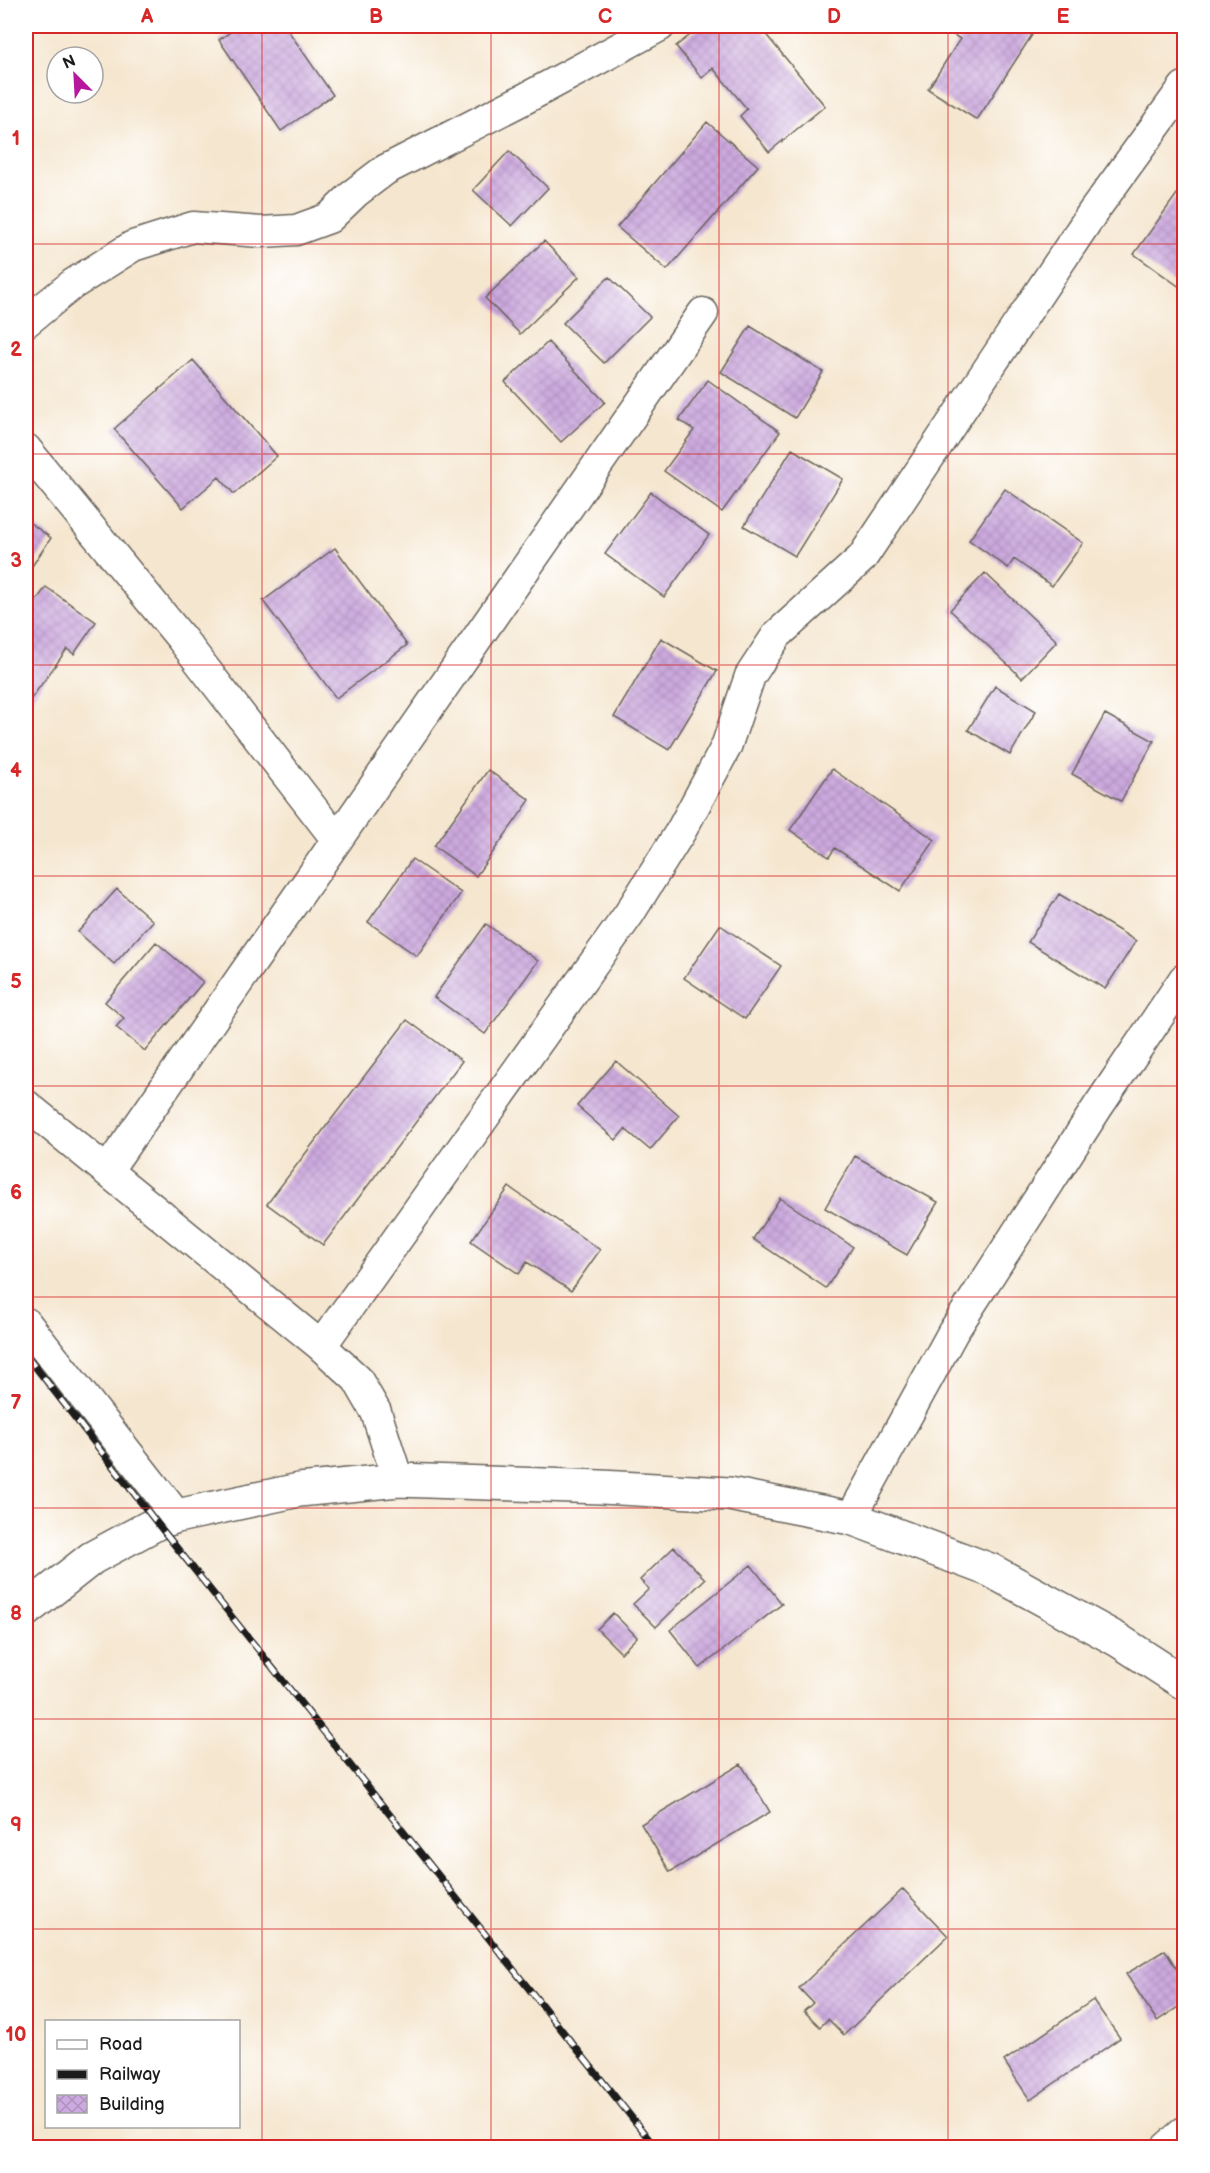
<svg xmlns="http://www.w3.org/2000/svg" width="1210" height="2173" font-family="'Balsamiq Sans',sans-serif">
  <defs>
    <pattern id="building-cross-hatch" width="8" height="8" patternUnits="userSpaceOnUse" patternTransform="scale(1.5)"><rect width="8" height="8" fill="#cca9de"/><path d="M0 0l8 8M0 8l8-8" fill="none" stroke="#af91be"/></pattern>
  </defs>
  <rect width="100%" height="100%" fill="#fff"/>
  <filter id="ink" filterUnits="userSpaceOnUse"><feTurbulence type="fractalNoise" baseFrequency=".0167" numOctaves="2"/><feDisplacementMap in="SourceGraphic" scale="12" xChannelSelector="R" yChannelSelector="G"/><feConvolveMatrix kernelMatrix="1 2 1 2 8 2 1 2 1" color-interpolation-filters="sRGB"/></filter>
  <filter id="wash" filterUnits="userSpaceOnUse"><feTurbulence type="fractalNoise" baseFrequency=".008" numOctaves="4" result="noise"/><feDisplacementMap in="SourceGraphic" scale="24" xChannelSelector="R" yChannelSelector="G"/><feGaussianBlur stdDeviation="1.35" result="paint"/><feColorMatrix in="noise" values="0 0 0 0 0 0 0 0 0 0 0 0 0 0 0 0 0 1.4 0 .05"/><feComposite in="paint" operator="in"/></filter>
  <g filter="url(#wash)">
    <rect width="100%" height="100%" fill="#f5e6cf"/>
    <g id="blocks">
      <path fill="url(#building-cross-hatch)" d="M239,26H285L333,95L281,131L219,40Z
        M702,26H759L825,106L769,152L740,116L747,109L713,68L702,78L676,46Z
        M949,26H1017L1032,35L977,120L928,89L960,39L946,30Z
        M707,122L758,166L667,270L617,227Z
        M509,151L548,188L512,226L473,190Z
        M1182,187L1184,188V290L1134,254Z
        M544,241L579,277L520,334L485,298Z
        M609,277L650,317L604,363L563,323Z
        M750,326L823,372L795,418L721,372Z
        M548,342L605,402L561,442L505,382Z
        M193,360L277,456L234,494L219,477L183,508L114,429Z
        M708,380L780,432L722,512L664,471L694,430L679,420Z
        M792,449L843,479L795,556L744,526Z
        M1005,489L1083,543L1052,586L1014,559L1008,568L969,540Z
        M651,492L709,535L664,597L605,554Z
        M26,520L51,538L26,575Z
        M335,548L407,645L336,698L263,601Z
        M985,573L1057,641L1022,678L950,610Z
        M46,587L96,622L74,654L67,649L31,699L26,695V615Z
        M661,638L717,671L669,750L614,717Z
        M995,686L1036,711L1010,755L968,730Z
        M1105,714L1154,741L1121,801L1072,774Z
        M832,769L935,840L900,891L835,848L829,857L790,830Z
        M488,770L530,800L476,876L434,846Z
        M412,859L461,893L417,956L368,922Z
        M117,889L153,921L114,964L78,932Z
        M1059,894L1136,941L1105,989L1028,942Z
        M486,924L538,961L485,1034L434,997Z
        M720,925L781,966L745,1019L684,978Z
        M156,942L203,982L145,1051L116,1027L124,1018L105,1002Z
        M407,1020L462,1061L323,1245L267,1204Z
        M616,1061L679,1116L650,1150L625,1129L616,1140L577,1106Z
        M855,1156L938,1202L907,1255L825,1208Z
        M509,1187L600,1250L571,1291L527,1262L519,1274L471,1241Z
        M780,1198L853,1247L826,1288L753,1239Z
        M674,1547L705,1579L656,1627L633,1604L649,1589L640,1580Z
        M751,1565L782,1604L700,1668L670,1630Z
        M613,1613L637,1637L621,1653L597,1629Z
        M741,1764L770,1812L670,1872L641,1824Z
        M903,1889L948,1936L844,2035L828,2019L820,2027L804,2011L813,2003L799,1988Z
        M1165,1950L1184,1981V2003L1157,2021L1126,1974Z
        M1093,2000L1120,2038L1030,2100L1004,2061Z"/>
    </g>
  </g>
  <g filter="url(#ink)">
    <use href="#blocks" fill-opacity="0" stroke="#68635b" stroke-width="1.5"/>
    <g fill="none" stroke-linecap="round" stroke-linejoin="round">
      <g stroke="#68635b" stroke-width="33">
        <path id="minor" d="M26,322L73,284L133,246L193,227L261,232L296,230L329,218L356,192L385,170L526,98L660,26
          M26,449L181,638L337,840
          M26,1105L321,1346
          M107,1171L703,313
          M26,1323L177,1516
          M398,1480L376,1412L357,1379L321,1346L629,914L682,829L726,747L750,676L777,635L862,558L1093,212L1184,87
          M851,1518L953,1332L1097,1108L1184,979
          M1166,2148L1184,2132"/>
      </g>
      <g stroke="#68635b" stroke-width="36">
        <path id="tertiary" d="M26,1610L92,1558L157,1523L177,1516L299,1490L398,1480L601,1487L729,1494L851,1518L990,1570L1118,1640L1184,1683"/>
      </g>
      <use href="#minor" stroke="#fff" stroke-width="30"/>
      <use href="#tertiary" stroke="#fff" stroke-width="33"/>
      <g stroke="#1c1c1c" stroke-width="7">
        <path id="rail" d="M26,1355L157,1523L656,2148"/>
      </g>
      <use href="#rail" stroke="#fff" stroke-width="4.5" stroke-dasharray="14" stroke-linecap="butt"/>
    </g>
  </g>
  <path fill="none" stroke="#d62828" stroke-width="1.5" stroke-opacity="0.55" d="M262,26V2148M491,26V2148M719,26V2148M948,26V2148M26,244H1184M26,454H1184M26,665H1184M26,876H1184M26,1086H1184M26,1297H1184M26,1508H1184M26,1719H1184M26,1929H1184"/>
  <rect width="1210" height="2173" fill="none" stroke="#fff" stroke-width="66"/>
  <rect x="45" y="2020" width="195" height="108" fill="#ffffff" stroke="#a4a4a4" stroke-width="1.5"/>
  <rect x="57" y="2040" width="30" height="9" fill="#ffffff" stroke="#a4a4a4" stroke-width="1.5"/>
  <text x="99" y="2050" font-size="18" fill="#1c1c1c">Road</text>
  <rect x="57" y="2070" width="30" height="9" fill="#1c1c1c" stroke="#a4a4a4" stroke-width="1.5"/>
  <text x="99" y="2080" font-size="18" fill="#1c1c1c">Railway</text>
  <rect x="57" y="2095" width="30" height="18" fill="url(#building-cross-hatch)" stroke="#a4a4a4" stroke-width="1.5"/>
  <text x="99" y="2110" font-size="18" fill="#1c1c1c">Building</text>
  <g transform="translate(75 75) rotate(336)"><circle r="28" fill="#ffffff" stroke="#a4a4a4" stroke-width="1.5"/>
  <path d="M0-4.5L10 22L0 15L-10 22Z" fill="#b5179e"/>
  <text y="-9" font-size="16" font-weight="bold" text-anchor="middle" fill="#1c1c1c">N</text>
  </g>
  <rect x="33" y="33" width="1144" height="2107" fill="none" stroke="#d62828" stroke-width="2"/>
  <g font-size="20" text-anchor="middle" font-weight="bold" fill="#d62828">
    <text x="147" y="23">A</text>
    <text x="376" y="23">B</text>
    <text x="605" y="23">C</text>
    <text x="834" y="23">D</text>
    <text x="1063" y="23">E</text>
    <text x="16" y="145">1</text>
    <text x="16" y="356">2</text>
    <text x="16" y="567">3</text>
    <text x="16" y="777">4</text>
    <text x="16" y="988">5</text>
    <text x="16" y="1199">6</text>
    <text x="16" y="1409">7</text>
    <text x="16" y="1620">8</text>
    <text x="16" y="1831">9</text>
    <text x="16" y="2041">10</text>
  </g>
</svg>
